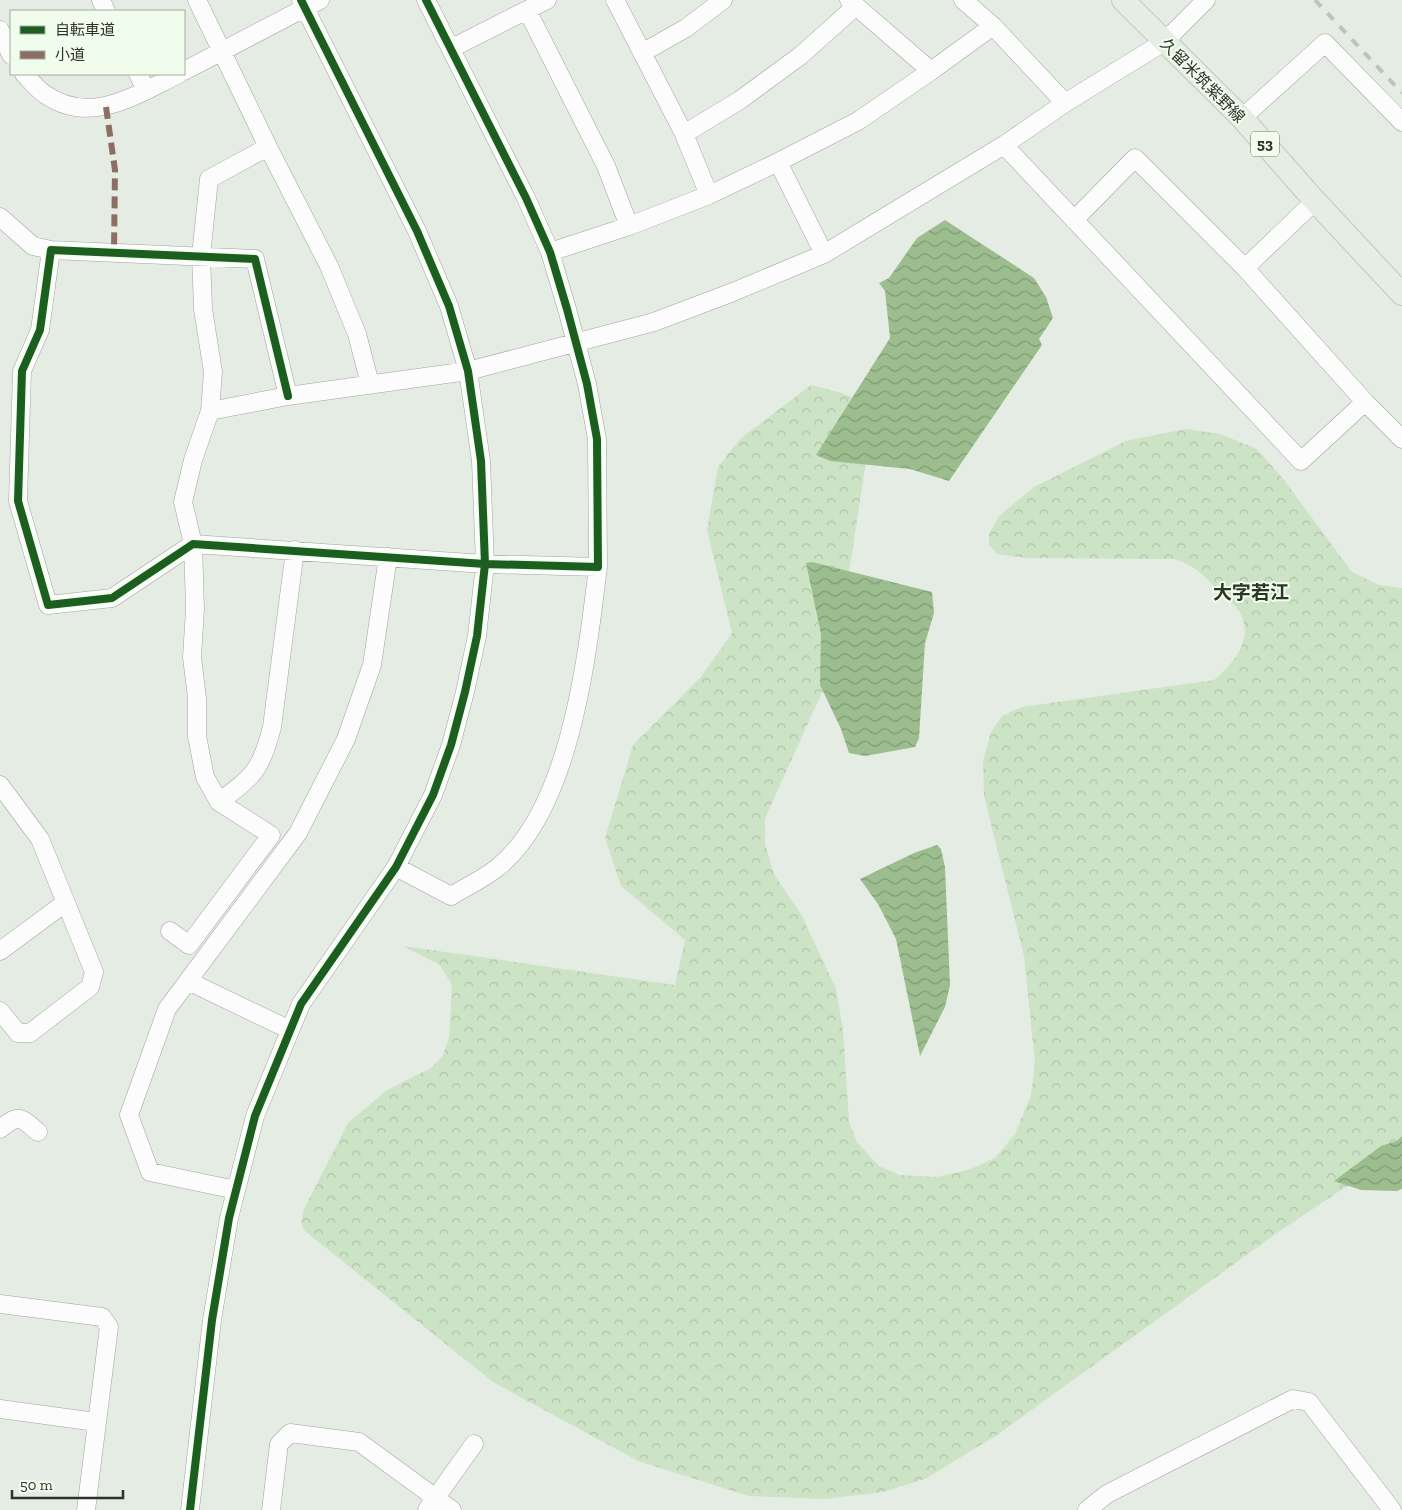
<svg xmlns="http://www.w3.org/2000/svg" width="1402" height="1510" font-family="'Zilla Slab','Noto Sans JP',serif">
  <defs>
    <pattern id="forest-crowns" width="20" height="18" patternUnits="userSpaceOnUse" patternTransform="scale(1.25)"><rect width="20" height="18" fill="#cde3c5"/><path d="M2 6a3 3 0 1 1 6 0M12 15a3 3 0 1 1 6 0" fill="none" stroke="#b0c3a9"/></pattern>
    <pattern id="water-waves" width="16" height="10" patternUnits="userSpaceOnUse" patternTransform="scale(1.25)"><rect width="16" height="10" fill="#9cbe8f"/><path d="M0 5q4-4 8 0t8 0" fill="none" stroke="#809b75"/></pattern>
  </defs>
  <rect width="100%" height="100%" fill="#e5ece3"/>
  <path fill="url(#forest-crowns)" d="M811,385L838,392L862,401L869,442L837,650L824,688L765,818V844L774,874L802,916L836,989L843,1030L849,1122L857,1142L879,1166L900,1175L937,1177L968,1170L995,1158L1015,1134L1031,1095L1035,1063L1024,956L984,796L983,761L991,732L1002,716L1022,707L1214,680C1235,662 1255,638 1239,611C1234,603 1223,595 1217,589C1202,574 1194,564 1173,559L1026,558L997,554L989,545V534L999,516L1034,487L1126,441L1186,429L1220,434L1257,449L1284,480L1352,572L1379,585L1402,588V1166L1344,1188L1277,1233L997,1435L925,1479L883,1492L824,1499L749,1496L638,1461L493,1382L305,1231L301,1223L304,1209L348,1123L387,1090L431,1068L442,1057L449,1038L452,985L440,965L403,946L675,985L685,940L621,886L605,838L633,745L701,677L732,633L707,530L718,467L740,439Z"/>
  <path fill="url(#water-waves)" d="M945,220L1034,278L1046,297L1053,318L1039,339L1042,345L949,481L910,469L830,461L816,455L890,338L885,291L879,283L889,278L917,238Z
    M812,562L932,592L934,613L925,643L919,738L915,747L865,756L849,753L841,729L820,685L821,634L806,563Z
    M937,845L941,849L945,867L950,985L945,1007L920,1056L896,939L878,904L860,879L914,853Z
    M1402,1136V1189L1397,1191L1361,1190L1334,1181L1381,1146L1397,1141Z"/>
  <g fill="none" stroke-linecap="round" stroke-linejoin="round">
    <g stroke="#a0a59e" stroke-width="19">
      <path id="minor" d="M101,0L106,11
        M197,0L268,147L329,266L357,334L370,384
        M615,0L684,134L709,195
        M849,0L931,71
        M963,0L993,26L1065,103
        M527,10L606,166L629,226
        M0,30L11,55
        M452,48L547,0
        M642,53L686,28L723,0
        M184,71L320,0
        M24,74C31,81 38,90 46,95C92,126 137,94 179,74
        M138,74L146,90
        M1242,118L1325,43L1402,122
        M684,134L740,100L800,56L856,6
        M1004,145L1301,461L1365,402
        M778,162L824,254
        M0,217L33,246L51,250
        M1074,220L1135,158L1245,268L1365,402L1402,439
        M550,252L629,226L709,195L778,162L858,121L931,71L993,26
        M1245,268L1315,201
        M288,396L255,259L51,250L40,330L22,371L18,501L48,605L112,598L193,544L485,564L598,567L597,439L587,384L567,309L550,252L526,198L426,0
        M210,411L288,396L468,371L654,322L733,292L824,254L1004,145L1065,103L1164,42L1206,0
        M0,785L40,839L94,972L90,987L30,1033H18L0,1011
        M219,802C254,776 261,770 272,727L295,550
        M396,867L451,896C466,887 483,879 497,868C571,809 587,656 598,567
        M170,931L189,945L271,835L219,802L205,777L197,736V698L192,657L195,609L193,544L183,502L193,460L210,411L213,372L203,309L201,256L209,179L268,147
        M0,951L65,903
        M188,981L290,1030
        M0,1129C20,1113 20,1117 38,1132
        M236,1190L150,1172L129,1115L167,1009L298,833L346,739L372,665L388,557
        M0,1304L102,1317L109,1327L86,1510
        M0,1409L96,1422
        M190,1510L212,1320L229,1218L255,1116L301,1004L396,867L433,795L451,745L465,692L477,636L485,564L481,461L468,371L449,306L417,231L301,0
        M271,1510L279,1444L290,1433L359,1442L452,1510
        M427,1510L474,1444
        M1087,1510L1107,1494L1293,1399L1309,1402L1392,1510"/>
    </g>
    <g stroke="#c3c7c2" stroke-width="24">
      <path id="major" d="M1123,0L1242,118L1315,201L1402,294"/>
    </g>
    <use href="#minor" stroke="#fbfcfb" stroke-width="18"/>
    <use href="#major" stroke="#e6ede3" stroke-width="22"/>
    <path stroke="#c0c2be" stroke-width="4" stroke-dasharray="9 9" stroke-linecap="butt" d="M1315,0L1402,93"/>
    <path stroke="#8d6e63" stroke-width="6" stroke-dasharray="12 6" stroke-linecap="butt" d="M106,107L115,170L114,252"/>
    <g stroke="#f1fdec" stroke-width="11">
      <path id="cycleway" d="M288,396L255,259L51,250L40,330L22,371L18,501L48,605L112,598L193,544L485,564L598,567L597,439L587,384L567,309L550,252L526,198L426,0
        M190,1510L212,1320L229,1218L255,1116L301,1004L396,867L433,795L451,745L465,692L477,636L485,564L481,461L468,371L449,306L417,231L301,0"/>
    </g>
    <use href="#cycleway" stroke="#1b5e20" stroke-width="8"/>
  </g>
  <g text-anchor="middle" stroke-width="4" stroke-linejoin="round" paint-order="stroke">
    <rect fill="#f1fdec" stroke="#686f66" stroke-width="1" x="1251" y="131.5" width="28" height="25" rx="4"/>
    <g font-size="15" font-weight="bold" fill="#2d322c">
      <text x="1265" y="149">53</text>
    </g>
    <g font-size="16" fill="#2d322c" stroke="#f1fdec">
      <text transform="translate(1203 80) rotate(45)" y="6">久留米筑紫野線</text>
    </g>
    <g font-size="19" font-weight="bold" fill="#2a3427" stroke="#f1fdec">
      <text x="1251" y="599">大字若江</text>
    </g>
  </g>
  <rect x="10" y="10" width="175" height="65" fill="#f1fdec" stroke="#a3ac9f"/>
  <rect x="20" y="26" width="25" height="8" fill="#1b5e20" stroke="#a3ac9f"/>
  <text x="55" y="35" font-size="15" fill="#2d322c">自転車道</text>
  <rect x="20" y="51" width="25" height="8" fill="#8d6e63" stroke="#a3ac9f"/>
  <text x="55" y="60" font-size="15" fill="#2d322c">小道</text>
  <path d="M12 1490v8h111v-8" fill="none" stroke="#2d322c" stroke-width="2.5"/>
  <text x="20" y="1490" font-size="15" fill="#2d322c" stroke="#f1fdec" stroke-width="4" paint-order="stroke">50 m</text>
</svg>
